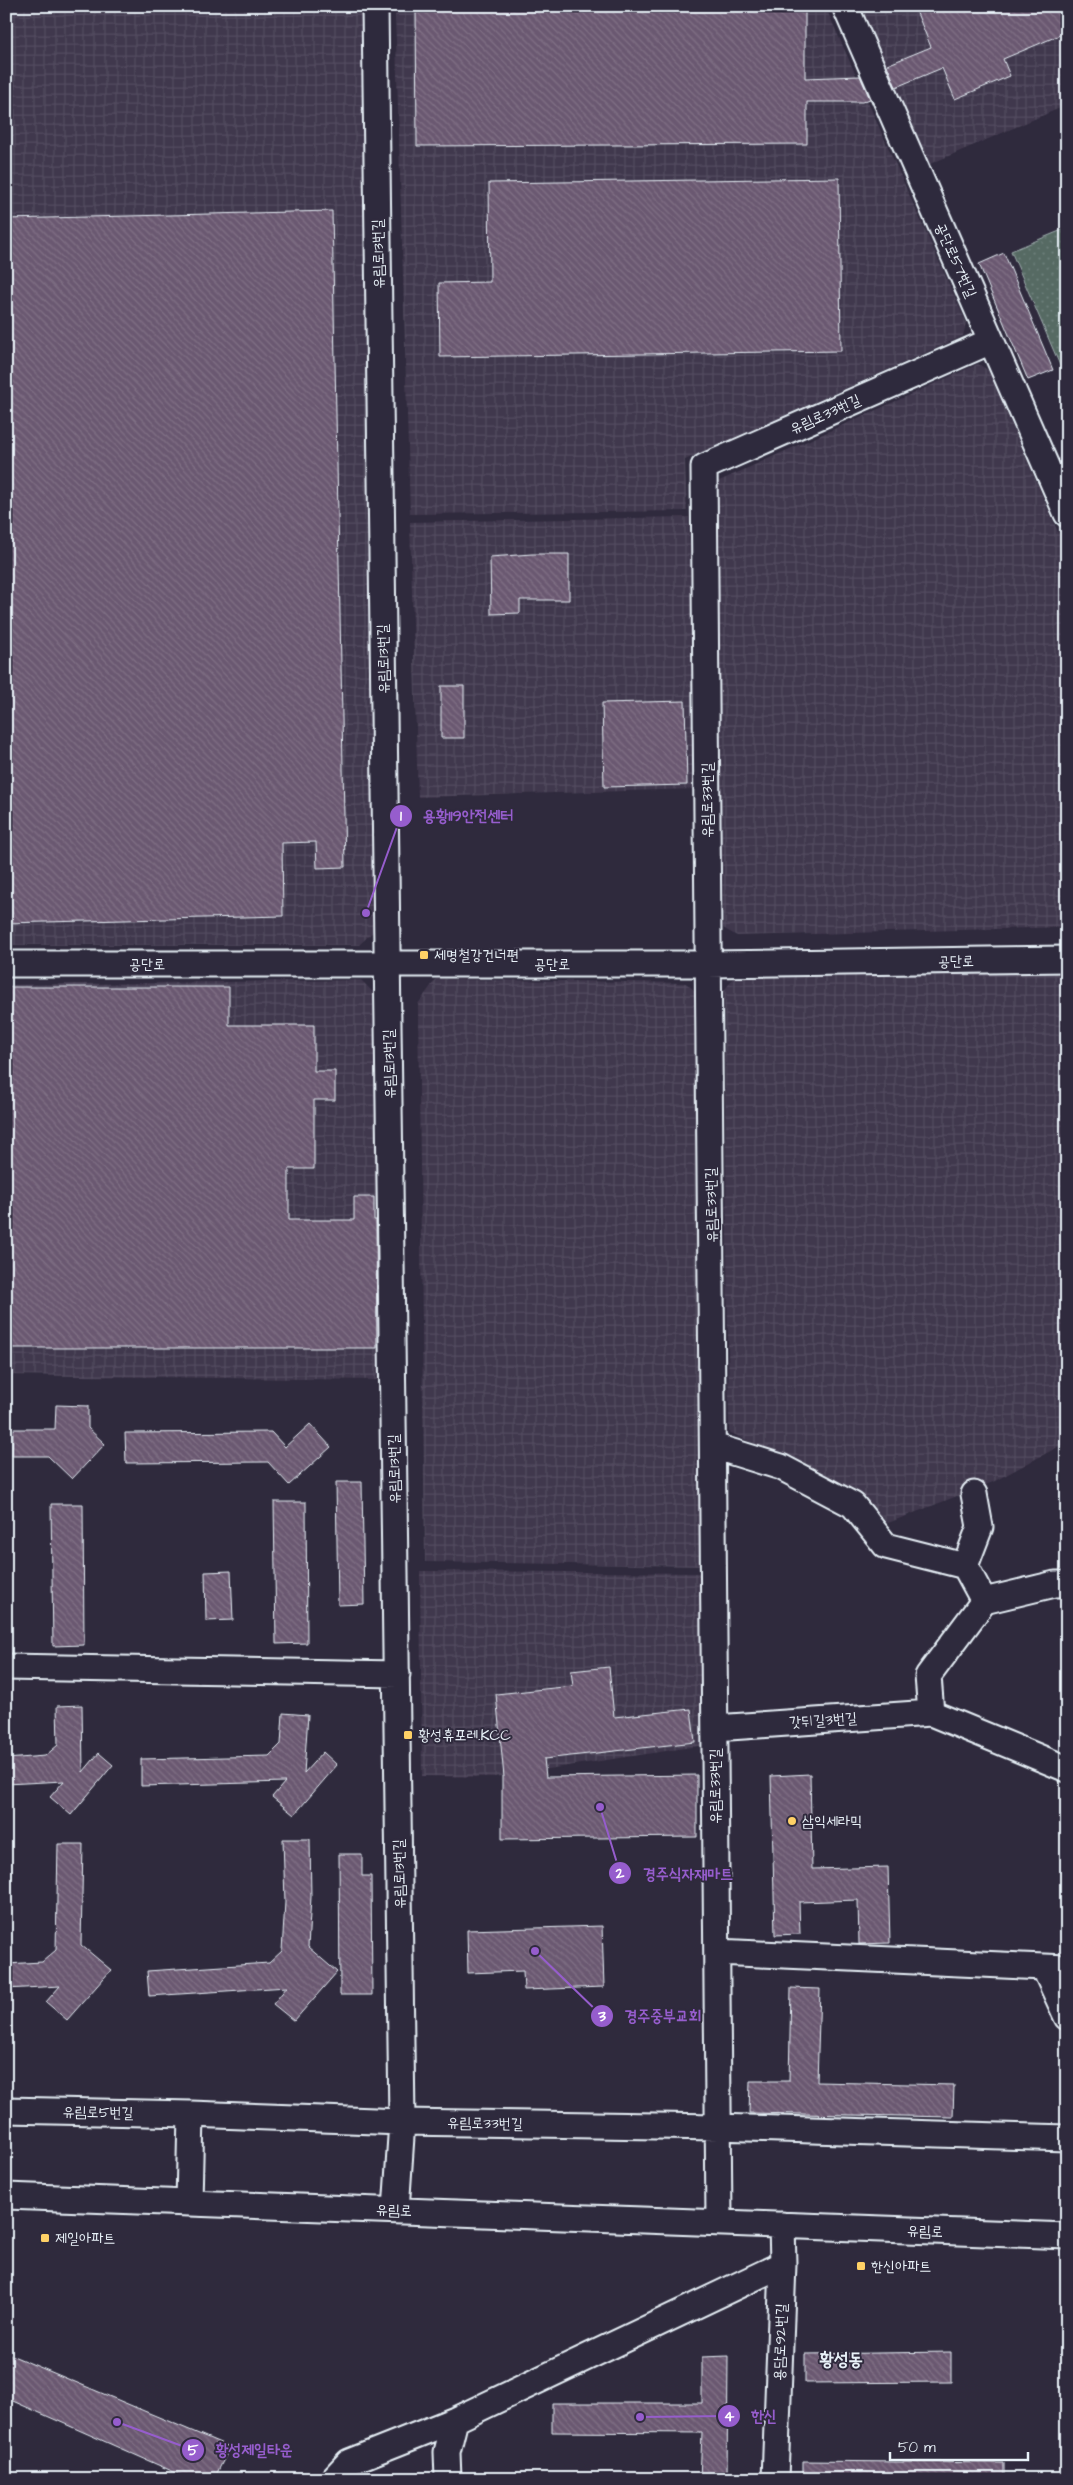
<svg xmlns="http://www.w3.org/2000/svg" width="1073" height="2485" font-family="'Architects Daughter','Poor Story',sans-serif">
  <defs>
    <pattern id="industrial-grid" width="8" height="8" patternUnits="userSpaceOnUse" patternTransform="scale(1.25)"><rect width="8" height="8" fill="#41384d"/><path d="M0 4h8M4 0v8" fill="none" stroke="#534c5f"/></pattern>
    <pattern id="grass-dots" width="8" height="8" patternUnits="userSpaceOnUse" patternTransform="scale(1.25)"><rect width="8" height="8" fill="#566a64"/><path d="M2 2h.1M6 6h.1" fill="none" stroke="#6e807b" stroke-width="1.8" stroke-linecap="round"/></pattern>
    <pattern id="building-back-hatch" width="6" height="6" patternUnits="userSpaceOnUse" patternTransform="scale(1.25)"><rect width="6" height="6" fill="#6b5971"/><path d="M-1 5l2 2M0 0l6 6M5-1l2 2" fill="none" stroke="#807186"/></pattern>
  </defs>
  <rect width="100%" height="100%" fill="#2f2a3d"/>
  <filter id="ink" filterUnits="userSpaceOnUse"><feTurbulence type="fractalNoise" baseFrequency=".02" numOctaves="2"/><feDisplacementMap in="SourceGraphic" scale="10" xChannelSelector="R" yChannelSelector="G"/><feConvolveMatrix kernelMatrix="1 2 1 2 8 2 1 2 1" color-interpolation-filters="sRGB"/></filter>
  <g filter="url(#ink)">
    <path fill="url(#industrial-grid)" d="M6,6H365L375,930L359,945H6Z
      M395,6H825L966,322L963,336L685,460L687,511L410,514Z
      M859,6H1067V105L930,164Z
      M978,364L988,370L1067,553V927L737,936L723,928L717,482Z
      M689,517L695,789L418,797L410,522Z
      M1067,971V1442L993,1482L888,1523L848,1487L729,1432L724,991L734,977Z
      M436,979L686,983L694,990L703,1566L425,1562L418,1004Z
      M361,980L373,992L380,1347L377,1380L6,1375V985Z
      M420,1571L703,1573L705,1745L495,1777L422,1776Z"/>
    <path fill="url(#grass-dots)" stroke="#9faeae" d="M1067,228V368L1062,370L1011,251Z"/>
    <path fill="url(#building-back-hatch)" stroke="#e8f1f8" d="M416,6H805V78L860,76L870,99L862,102H807V144L417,146Z
      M914,6H1067V32L1003,59L1010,76L955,99L942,68L896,87L887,65L931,47Z
      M839,178L841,351L440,357L439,283L490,282L489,183Z
      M332,211L345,867L317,868L316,842L282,843L283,916L6,923V219Z
      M1004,253L1053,370L1028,380L979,264Z
      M532,554H569V600H520V613L491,614L490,557Z
      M441,686H464V738H441Z
      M685,701L687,785L604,787L602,703Z
      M7,987H229V1025H314V1071H335V1100H314V1169H289V1220H354V1197H374V1220H376L377,1348H6Z
      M56,1405L88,1406V1428L105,1444L72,1479L48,1456H12L13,1429H55Z
      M310,1424L331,1447L289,1485L268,1462L126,1463L125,1433L271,1432L285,1447Z
      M336,1482H362L364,1604L338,1605Z
      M274,1502H306L307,1643L276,1644Z
      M51,1504H83L84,1645L53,1646Z
      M231,1571L233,1620L206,1621L205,1572Z
      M609,1667L614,1717L691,1709L695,1742L544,1759L546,1777L697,1775V1837L502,1839V1777H504L496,1694L573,1686L571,1671Z
      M82,1705L83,1772L99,1753L113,1765L71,1815L50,1797L64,1781L6,1784V1759L45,1756L58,1745L57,1706Z
      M283,1713L308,1715L304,1773L323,1752L337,1765L294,1815L272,1797L285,1782L141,1786V1759L269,1756L281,1744Z
      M810,1774L812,1869L888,1867L890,1943L859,1944L858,1900L799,1902L800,1934L775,1935L771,1776Z
      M283,1839H310L311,1897L308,1947L337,1972L294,2021L273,2004L287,1987L149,1996L147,1971L269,1963L282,1951L285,1902Z
      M58,1844H83L81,1945L111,1970L67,2020L46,2002L60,1986L6,1989V1964L42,1962L56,1950Z
      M339,1854H362V1876H371L372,1995H340Z
      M602,1926L604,1987L524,1990L523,1971L468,1973L467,1930Z
      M791,1988L820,1989L817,2082L954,2085L953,2117L749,2113L750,2081H789Z
      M951,2352V2382L805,2383V2354Z
      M6,2353L230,2447L214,2479H190L6,2398Z
      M728,2356L727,2479H700L702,2433L552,2432V2403H702V2357Z
      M803,2461L1004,2463V2479H803Z"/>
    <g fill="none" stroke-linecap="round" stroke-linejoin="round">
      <g stroke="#e8f1f8" stroke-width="29">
        <path id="minor" d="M375,6L402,2122L396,2210
          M845,6L1067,514
          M6,964H708L1067,959
          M713,1446L781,1467L853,1505L886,1546L965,1566
          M974,1494L980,1527L965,1566L984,1601
          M6,1667L397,1674
          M931,1713L928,1676L984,1601L1055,1584H1067
          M715,1728L931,1713L1067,1769
          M717,1952L1067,1968
          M1044,1967L1067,2017
          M6,2110L191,2114
          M6,2196L1067,2236
          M189,2203L191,2114L402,2122L718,2127L1067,2138
          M719,2221L704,467L991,341
          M333,2479L349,2462L455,2420L783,2264L782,2225
          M448,2479L447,2452L455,2420
          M775,2479L783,2264"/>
      </g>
      <use href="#minor" stroke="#2f2a3d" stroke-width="25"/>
    </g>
  </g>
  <g fill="#ffd166" stroke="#2f2a3d" stroke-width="2">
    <rect x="419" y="950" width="10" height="10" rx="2.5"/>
    <rect x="403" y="1730" width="10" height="10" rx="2.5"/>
    <circle cx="792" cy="1821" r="5"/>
    <rect x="40" y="2233" width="10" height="10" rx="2.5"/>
    <rect x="856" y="2261" width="10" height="10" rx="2.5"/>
  </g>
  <g text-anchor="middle" stroke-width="4" stroke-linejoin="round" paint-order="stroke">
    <g font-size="15" fill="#e8f1f8" stroke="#2f2a3d">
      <text transform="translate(378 254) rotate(-91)" y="5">유림로13번길</text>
      <text transform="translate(956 260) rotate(66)" y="5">공단로57번길</text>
      <text transform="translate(825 414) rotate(-24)" y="5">유림로33번길</text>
      <text transform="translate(383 659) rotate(-91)" y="5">유림로13번길</text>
      <text transform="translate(707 800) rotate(-90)" y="5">유림로33번길</text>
      <text transform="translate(956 961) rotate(-1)" y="5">공단로</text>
      <text x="147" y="969">공단로</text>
      <text x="552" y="969">공단로</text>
      <text transform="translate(389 1064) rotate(-91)" y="5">유림로13번길</text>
      <text transform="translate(711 1205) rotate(-91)" y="5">유림로33번길</text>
      <text transform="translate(394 1469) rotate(-91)" y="5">유림로13번길</text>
      <text transform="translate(823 1720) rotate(-4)" y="5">갓뒤길3번길</text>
      <text transform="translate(715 1786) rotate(-90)" y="5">유림로33번길</text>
      <text transform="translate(399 1874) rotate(-91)" y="5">유림로13번길</text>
      <text transform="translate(98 2112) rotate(1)" y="5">유림로5번길</text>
      <text transform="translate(485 2123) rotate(1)" y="5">유림로33번길</text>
      <text transform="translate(394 2210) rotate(2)" y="5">유림로</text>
      <text transform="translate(925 2231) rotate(2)" y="5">유림로</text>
      <text transform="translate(780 2342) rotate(-88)" y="5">용담로92번길</text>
    </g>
    <g font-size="15" fill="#e8f1f8" stroke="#2f2a3d" text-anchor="start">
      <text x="434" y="960">세명철강건너편</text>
      <text x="418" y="1740">황성휴포레.KCC</text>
      <text x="802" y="1826">삼익세라믹</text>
      <text x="55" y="2243">제일아파트</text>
      <text x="871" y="2271">한신아파트</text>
    </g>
    <g font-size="18" font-weight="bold" fill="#e8f1f8" stroke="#2f2a3d">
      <text x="841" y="2365">황성동</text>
    </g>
  </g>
  <path fill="none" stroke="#965dcd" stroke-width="2" d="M366 913L401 816M600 1807L620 1873M535 1951L602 2016M640 2417L729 2416M117 2422L193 2450"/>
  <g fill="#965dcd" stroke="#2f2a3d" stroke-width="2">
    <circle cx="366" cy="913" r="5"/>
    <circle cx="600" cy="1807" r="5"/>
    <circle cx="535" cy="1951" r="5"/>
    <circle cx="640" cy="2417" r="5"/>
    <circle cx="117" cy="2422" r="5"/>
    <circle cx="401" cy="816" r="12"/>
    <circle cx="620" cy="1873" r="12"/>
    <circle cx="602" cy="2016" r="12"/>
    <circle cx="729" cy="2416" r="12"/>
    <circle cx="193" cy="2450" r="12"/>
  </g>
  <g font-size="15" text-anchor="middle" font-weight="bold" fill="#fff">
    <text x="401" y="821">1</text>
    <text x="620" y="1878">2</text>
    <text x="602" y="2021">3</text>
    <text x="729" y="2421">4</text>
    <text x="193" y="2455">5</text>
  </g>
  <g font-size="16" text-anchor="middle" font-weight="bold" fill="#965dcd" stroke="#2f2a3d" stroke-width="4" stroke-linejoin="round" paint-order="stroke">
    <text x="468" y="821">용황119안전센터</text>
    <text x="688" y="1879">경주식자재마트</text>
    <text x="663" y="2021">경주중부교회</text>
    <text x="764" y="2421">한신</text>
    <text x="254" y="2455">황성제일타운</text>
  </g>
  <rect width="1073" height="2485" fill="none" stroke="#2f2a3d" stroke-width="25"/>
  <rect x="12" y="12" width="1048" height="2460" fill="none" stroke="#e8f1f8" stroke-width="2" filter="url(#ink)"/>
  <path d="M890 2452v8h138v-8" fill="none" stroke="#e8f1f8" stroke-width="2.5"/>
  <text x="898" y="2452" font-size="15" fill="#e8f1f8" stroke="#2f2a3d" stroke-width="4" paint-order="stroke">50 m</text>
</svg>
